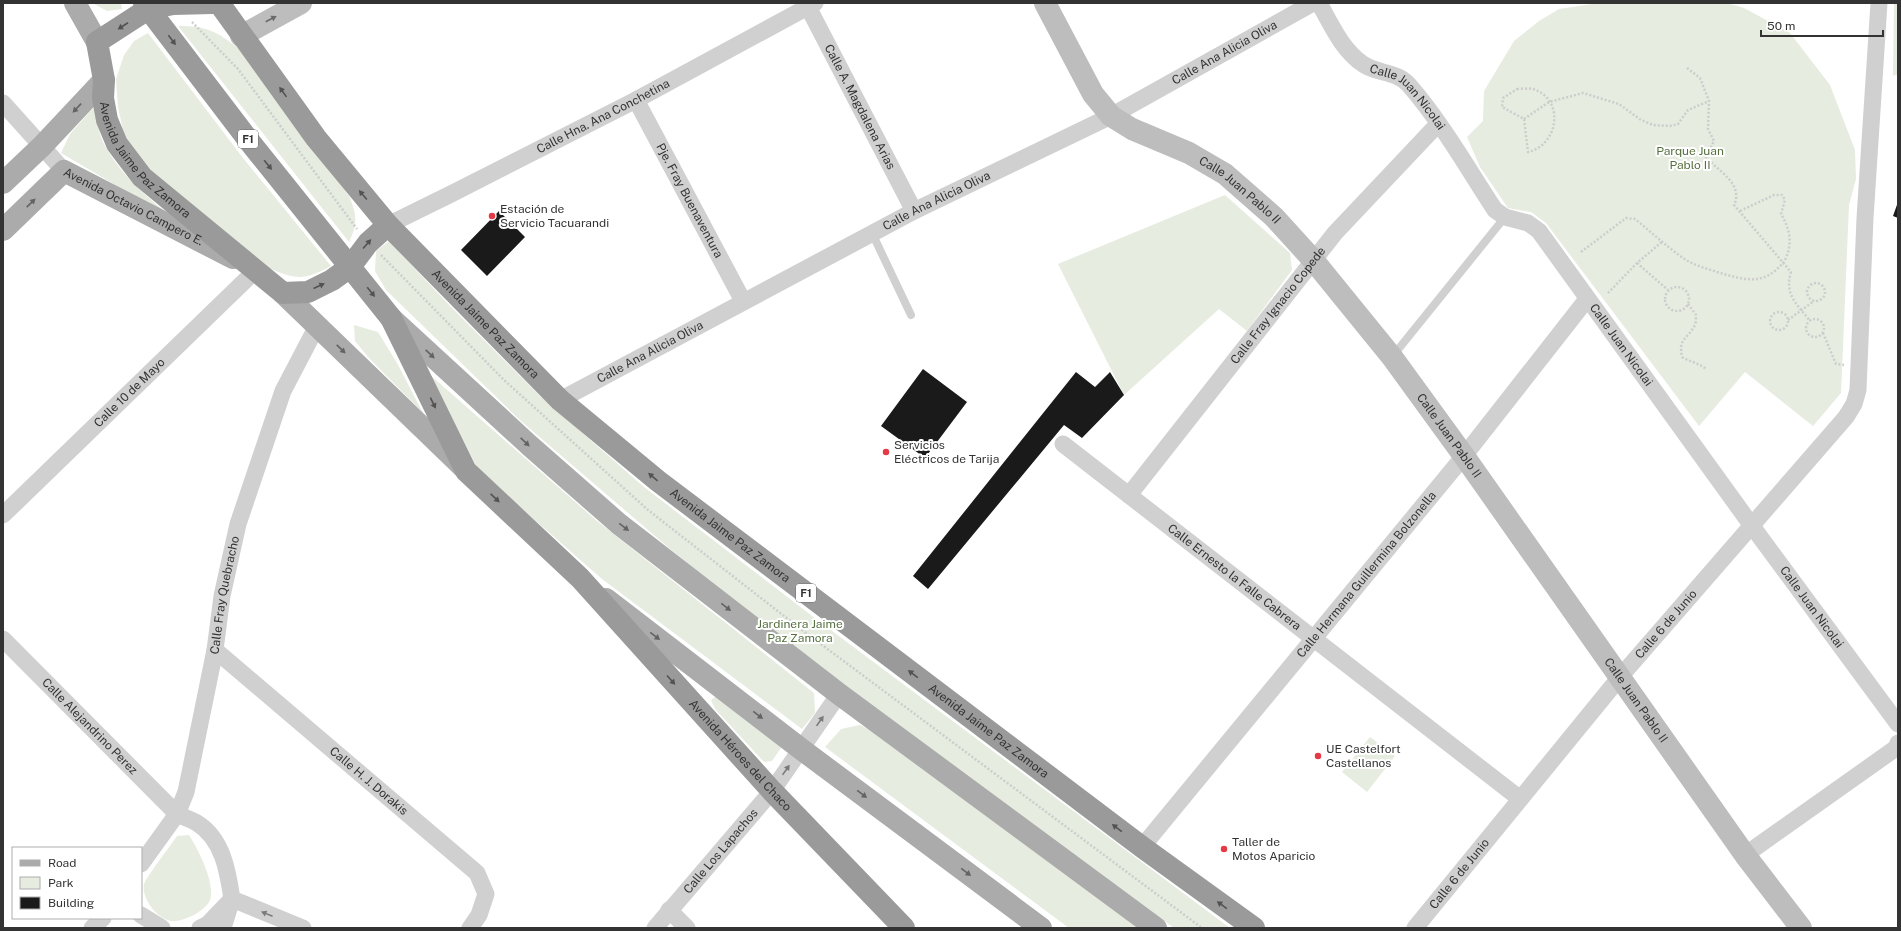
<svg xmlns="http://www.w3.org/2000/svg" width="1901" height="931" font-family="'Public Sans',sans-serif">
  <rect width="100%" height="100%" fill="#fff"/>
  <path fill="#e6ecdf" d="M92,3H121L122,9L107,11Z
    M1599,3H1727L1744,8L1790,33L1830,85L1855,150L1856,179L1849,205L1841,393L1813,426L1745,372L1699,426L1546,223L1531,212L1508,208L1480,167L1467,137L1483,121L1484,91L1514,41L1539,21L1559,9Z
    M1894,3H1898V74L1893,76Z
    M178,26C207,26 216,31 238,48L349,196C357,215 358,223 349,242Z
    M148,33L243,158L331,266C303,281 296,280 267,267L146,167L124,135L118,107L116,79L124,55L134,41Z
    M95,106C97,117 98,132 103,142C119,174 148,198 175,220L61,153L70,134Z
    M1225,195L1290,253L1292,270L1247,331L1219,309L1124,395L1058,264Z
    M389,241L450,306L540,396L644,487L816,619L1230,928H1174L790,647L669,548L522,422L386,290L375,271L376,251Z
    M354,325L378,332L397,363L423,413L369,358L355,341Z
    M429,374L597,521L814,693L815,713L802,729L602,579L479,471Z
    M718,695L783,745L772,761L764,762L715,709L711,700Z
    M860,725L876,733L1139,928H1069L825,747L841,729Z
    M1370,737L1395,756L1367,792L1342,772Z
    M189,835C198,849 216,884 210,900C208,906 199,912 194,915C188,918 178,922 171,921C157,919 141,898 144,884C147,876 171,845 177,836Z"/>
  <path fill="#1a1a1a" d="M1898,202V218L1893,216Z
    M499,211L525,237L487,276L461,250Z
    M923,369L967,402L925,458L881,426Z
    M1076,372L1095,387L1110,372L1124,395L1082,438L1064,425L928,589L913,576Z"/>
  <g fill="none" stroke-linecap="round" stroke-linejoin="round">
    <path stroke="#cdcdcd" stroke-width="2.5" stroke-dasharray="2 2" stroke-linecap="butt" d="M192,22L238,69L357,229
      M1687,68L1700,78L1709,101L1708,129L1714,141L1706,157C1718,171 1744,184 1734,205L1791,272C1784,295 1797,304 1810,321
      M1517,89C1522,89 1529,88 1533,89C1565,99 1559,145 1528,152L1524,119L1502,107L1503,98Z
      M1524,119L1549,102L1583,93L1619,104L1641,120L1653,125L1670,126L1678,124L1688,110L1709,101
      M1581,252L1626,218L1635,219C1651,232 1666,246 1683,258C1693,265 1705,268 1717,272C1738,278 1759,286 1777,269C1780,266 1783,264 1785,260C1793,243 1790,229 1781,214L1785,200L1782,195H1774L1740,211
      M381,255L504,380L648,510L802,630L1202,928
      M1637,263L1668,290
      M1807 292a9 9 0 1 1 18 0a9 9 0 1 1-18 0Z
      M1665 299a12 12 0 1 1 24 0a12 12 0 1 1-24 0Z
      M1608,293L1637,263L1663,241
      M1688,304L1696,315C1696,318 1696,322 1695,325C1688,339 1678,338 1682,357C1690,362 1699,363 1706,369
      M1770 321a9 9 0 1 1 18 0a9 9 0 1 1-18 0Z
      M1806 328a9 9 0 1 1 18 0a9 9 0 1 1-18 0Z
      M1788,320L1814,301
      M1823,333L1836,364L1844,365"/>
    <path stroke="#d0d0d0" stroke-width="8" d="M872,233L911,315
      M1392,357L1505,217"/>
    <g stroke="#d0d0d0" stroke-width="17">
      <path id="s1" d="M806,3L914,211"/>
      <path id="s2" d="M1319,3C1331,24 1342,50 1363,64C1377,74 1397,71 1409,85C1442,123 1468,169 1495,210L1505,217L1528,223L1539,231L1752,526L1898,724"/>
      <path id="s3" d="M636,100L743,301"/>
      <path d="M3,103L64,171"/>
      <path id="s4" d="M388,225L451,194L636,100L815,3"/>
      <path id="s5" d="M560,400L914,211L1111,116L1313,3"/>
      <path id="s6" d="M1063,444L1519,798"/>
      <path id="s7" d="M1129,495L1335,233L1438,124"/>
      <path id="s8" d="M3,515L256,270"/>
      <path id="s9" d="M3,639L177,814C184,817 190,819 197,823C223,839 228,872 232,899L208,924L200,928"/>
      <path id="s10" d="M215,650L477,873L486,894L479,915L470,928"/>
      <path id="s11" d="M1142,847L1464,456L1587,299"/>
      <path d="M1745,855L1896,748L1898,743"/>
      <path id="s12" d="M141,864L177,814L186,792L215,650L222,596L238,524L283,391L317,326"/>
      <path d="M669,910L687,928"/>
      <path d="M141,915L162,928"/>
      <path d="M92,928L103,918"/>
      <path d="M223,928L232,899L303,928"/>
      <path id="s13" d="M655,928L772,791L839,694"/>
      <path id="s14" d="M1415,928L1620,677L1846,417L1854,404L1858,390L1865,218L1879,3"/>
    </g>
    <g stroke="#bdbdbd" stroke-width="22">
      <path id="s15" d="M1045,3L1093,94L1111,116L1132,129L1189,153L1225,174L1274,217L1314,261L1392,357L1464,456L1745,855L1801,928"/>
      <path d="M241,36L301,3"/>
    </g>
    <g stroke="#ababab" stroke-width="22">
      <path d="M75,3L97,42"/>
      <path d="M3,183L42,146L104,80"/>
      <path id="s16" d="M3,230L64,171L233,258"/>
      <path d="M283,293L463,467"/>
      <path d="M391,318L529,445L619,524L839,694L1156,928"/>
      <path d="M606,599L801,749L1041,928"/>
    </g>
    <g stroke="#9a9a9a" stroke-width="22">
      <path id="s17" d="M144,3L253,146L391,318L466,471L580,578L772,791L904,928"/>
      <path id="s18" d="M212,3L173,4L148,9L97,42L104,80L103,98L107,120L117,144L142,177L283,293L308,292L332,280L350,267L368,243L388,225"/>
      <path id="s19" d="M219,3L316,138L388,225L560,400L658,481L1142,847L1254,928"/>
    </g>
  </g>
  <defs><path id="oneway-solid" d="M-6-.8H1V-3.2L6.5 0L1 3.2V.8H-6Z"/></defs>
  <use fill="#6a6a6a" href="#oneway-solid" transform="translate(271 19) rotate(-28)"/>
  <g fill="#525252">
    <use href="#oneway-solid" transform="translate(123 26) rotate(147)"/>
    <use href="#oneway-solid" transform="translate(172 40) rotate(53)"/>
    <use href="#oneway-solid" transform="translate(283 92) rotate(-126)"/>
    <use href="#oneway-solid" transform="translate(268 165) rotate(51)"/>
    <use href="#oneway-solid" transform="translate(363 195) rotate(-130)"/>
    <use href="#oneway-solid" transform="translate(367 244) rotate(-49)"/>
    <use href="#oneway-solid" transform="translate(319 286) rotate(-25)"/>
    <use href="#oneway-solid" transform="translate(371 292) rotate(51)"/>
    <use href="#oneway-solid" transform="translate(433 403) rotate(64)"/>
    <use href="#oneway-solid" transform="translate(653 477) rotate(-140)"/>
    <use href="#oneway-solid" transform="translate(495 498) rotate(43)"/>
    <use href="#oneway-solid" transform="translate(913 674) rotate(-143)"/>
    <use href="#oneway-solid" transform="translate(671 680) rotate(48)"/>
    <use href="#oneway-solid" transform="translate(1117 828) rotate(-143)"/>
    <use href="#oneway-solid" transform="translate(1222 905) rotate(-144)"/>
  </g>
  <g fill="#636363">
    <use href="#oneway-solid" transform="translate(77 108) rotate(133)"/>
    <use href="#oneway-solid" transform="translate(31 203) rotate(-44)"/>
    <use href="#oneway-solid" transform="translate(341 349) rotate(44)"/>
    <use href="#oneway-solid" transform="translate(430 354) rotate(43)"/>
    <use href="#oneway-solid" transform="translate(525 442) rotate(43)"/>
    <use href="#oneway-solid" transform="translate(624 527) rotate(38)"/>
    <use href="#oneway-solid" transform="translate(726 607) rotate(38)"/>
    <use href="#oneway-solid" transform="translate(655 636) rotate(38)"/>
    <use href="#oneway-solid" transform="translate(758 715) rotate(38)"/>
    <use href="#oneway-solid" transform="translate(862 794) rotate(37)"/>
    <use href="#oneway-solid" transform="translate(966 872) rotate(37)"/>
  </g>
  <g fill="#7a7a7a">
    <use href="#oneway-solid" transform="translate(820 721) rotate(-55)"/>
    <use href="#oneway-solid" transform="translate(786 770) rotate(-55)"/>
    <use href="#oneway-solid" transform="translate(267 914) rotate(-158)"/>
  </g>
  <g fill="#e63946" stroke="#fff" stroke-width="1.5">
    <circle cx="492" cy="216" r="4"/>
    <circle cx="886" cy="452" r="4"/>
    <circle cx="1318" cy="756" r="4"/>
    <circle cx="1224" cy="849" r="4"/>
  </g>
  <g text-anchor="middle" stroke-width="4" stroke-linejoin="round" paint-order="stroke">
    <g fill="#fff" stroke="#707070" stroke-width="1">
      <rect x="238" y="130" width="20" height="18" rx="3"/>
      <rect x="796" y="584" width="20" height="18" rx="3"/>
    </g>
    <g font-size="11" font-weight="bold" fill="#333">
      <text x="248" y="143">F1</text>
      <text x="806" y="597">F1</text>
    </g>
    <g font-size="12" fill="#333" stroke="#fff">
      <text dy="4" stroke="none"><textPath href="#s5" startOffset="750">Calle Ana Alicia Oliva</textPath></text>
      <text dy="4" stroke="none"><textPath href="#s2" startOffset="133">Calle Juan Nicolai</textPath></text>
      <text dy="4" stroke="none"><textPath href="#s1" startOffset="117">Calle A. Magdalena Arias</textPath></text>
      <text dy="4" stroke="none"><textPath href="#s4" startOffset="241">Calle Hna. Ana Conchetina</textPath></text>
      <text dy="4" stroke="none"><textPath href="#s18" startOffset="259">Avenida Jaime Paz Zamora</textPath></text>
      <text dy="4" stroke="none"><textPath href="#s15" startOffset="281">Calle Juan Pablo II</textPath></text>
      <text dy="4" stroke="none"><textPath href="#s3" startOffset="114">Pje. Fray Buenaventura</textPath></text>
      <text dy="4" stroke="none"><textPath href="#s5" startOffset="426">Calle Ana Alicia Oliva</textPath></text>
      <text dy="4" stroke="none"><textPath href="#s16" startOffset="163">Avenida Octavio Campero E.</textPath></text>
      <text dy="4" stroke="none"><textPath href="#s7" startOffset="241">Calle Fray Ignacio Copede</textPath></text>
      <text dy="4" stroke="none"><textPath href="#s19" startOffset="418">Avenida Jaime Paz Zamora</textPath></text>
      <text dy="4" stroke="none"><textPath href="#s2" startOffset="469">Calle Juan Nicolai</textPath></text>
      <text dy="4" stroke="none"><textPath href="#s5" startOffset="102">Calle Ana Alicia Oliva</textPath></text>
      <text dy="4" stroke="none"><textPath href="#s8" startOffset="176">Calle 10 de Mayo</textPath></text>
      <text dy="4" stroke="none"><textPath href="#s15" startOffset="605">Calle Juan Pablo II</textPath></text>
      <text dy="4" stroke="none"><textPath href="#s19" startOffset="742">Avenida Jaime Paz Zamora</textPath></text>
      <text dy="4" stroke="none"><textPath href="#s11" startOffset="353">Calle Hermana Guillermina Bolzonella</textPath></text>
      <text dy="4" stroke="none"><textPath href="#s6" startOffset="217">Calle Ernesto la Falle Cabrera</textPath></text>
      <text dy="4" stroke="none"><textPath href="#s12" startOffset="286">Calle Fray Quebracho</textPath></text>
      <text dy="4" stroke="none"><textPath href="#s2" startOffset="793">Calle Juan Nicolai</textPath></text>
      <text dy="4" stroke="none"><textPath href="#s14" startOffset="394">Calle 6 de Junio</textPath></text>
      <text dy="4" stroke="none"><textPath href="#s15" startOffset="929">Calle Juan Pablo II</textPath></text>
      <text dy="4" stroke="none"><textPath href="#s9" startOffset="123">Calle Alejandrino Perez</textPath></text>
      <text dy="4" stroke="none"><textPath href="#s19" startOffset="1066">Avenida Jaime Paz Zamora</textPath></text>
      <text dy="4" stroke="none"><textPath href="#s17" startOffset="966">Avenida Héroes del Chaco</textPath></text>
      <text dy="4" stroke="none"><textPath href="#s10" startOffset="202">Calle H. J. Dorakis</textPath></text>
      <text dy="4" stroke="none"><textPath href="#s13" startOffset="101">Calle Los Lapachos</textPath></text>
      <text dy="4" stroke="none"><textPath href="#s14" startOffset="70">Calle 6 de Junio</textPath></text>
    </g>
    <g font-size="12" fill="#56703f" stroke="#fff">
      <text x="1690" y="155">Parque Juan<tspan x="1690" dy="14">Pablo II</tspan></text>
      <text x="800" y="628">Jardinera Jaime<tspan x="800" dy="14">Paz Zamora</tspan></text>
    </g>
    <g font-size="12" fill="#333" stroke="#fff" text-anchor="start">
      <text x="500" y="213">Estación de<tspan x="500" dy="14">Servicio Tacuarandi</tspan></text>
      <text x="894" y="449">Servicios<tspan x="894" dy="14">Eléctricos de Tarija</tspan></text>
      <text x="1326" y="753">UE Castelfort<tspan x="1326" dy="14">Castellanos</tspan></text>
      <text x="1232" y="846">Taller de<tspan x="1232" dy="14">Motos Aparicio</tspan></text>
    </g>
  </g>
  <rect width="1901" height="931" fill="none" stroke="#333333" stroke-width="8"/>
  <rect x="12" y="847" width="130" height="72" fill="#ffffff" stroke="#adadad"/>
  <rect x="20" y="860" width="20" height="6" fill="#ababab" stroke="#adadad"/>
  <text x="48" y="867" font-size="12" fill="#333333">Road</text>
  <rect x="20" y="877" width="20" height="12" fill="#e6ecdf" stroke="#adadad"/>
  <text x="48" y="887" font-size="12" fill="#333333">Park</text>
  <rect x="20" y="897" width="20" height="12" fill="#1a1a1a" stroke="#adadad"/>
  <text x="48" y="907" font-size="12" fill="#333333">Building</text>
  <path d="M1761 30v6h122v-6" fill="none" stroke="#333333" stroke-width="2"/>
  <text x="1767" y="30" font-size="12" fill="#333333" stroke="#ffffff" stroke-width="3" paint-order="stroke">50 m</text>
</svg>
